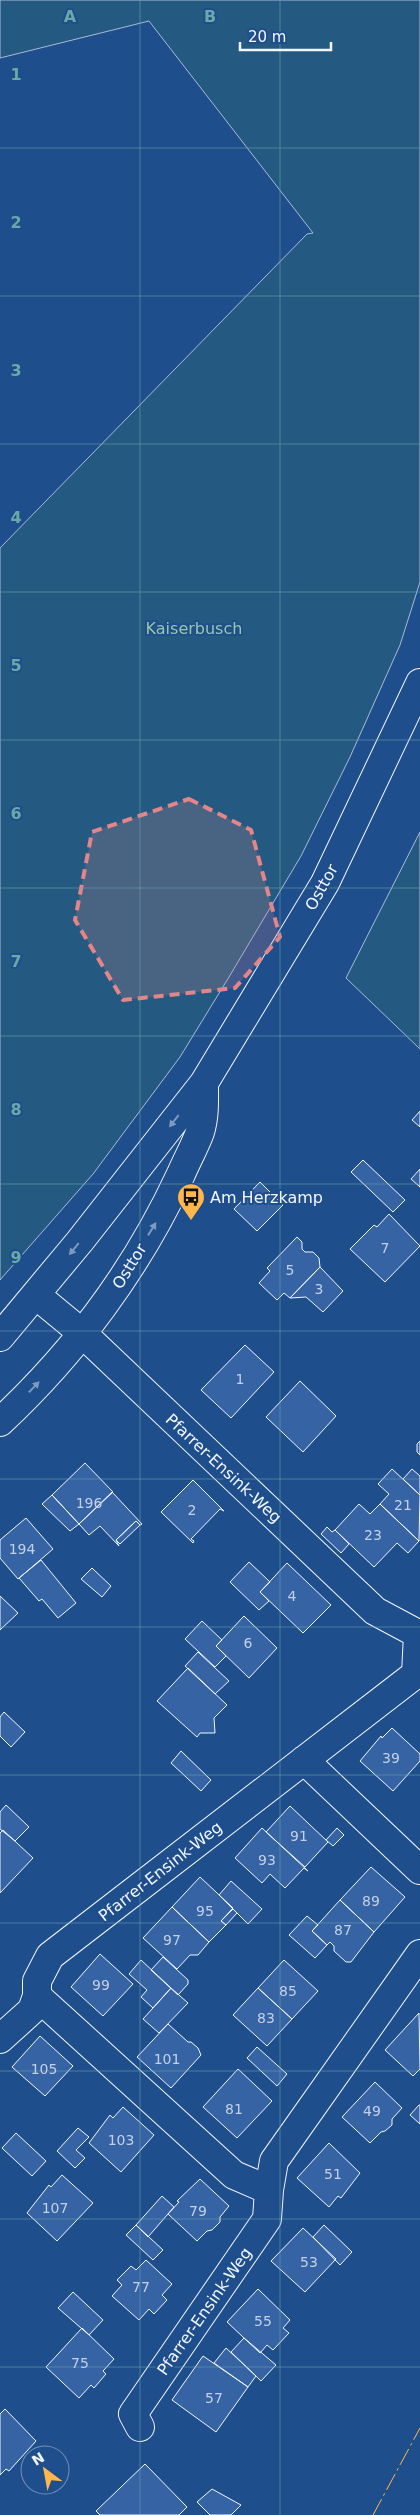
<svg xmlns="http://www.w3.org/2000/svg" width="420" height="2515" font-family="'DejaVu Sans',sans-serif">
  <rect width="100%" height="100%" fill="#1f4e8c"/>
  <path fill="#245a82" stroke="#a8bbd7" d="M0,0H420V582L400,645L350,757L301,856L229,977L180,1057L93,1174L0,1280V548L307,234L313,233L149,21L0,58Z
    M420,832V1049L346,978Z"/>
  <path fill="#3563a3" stroke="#f2f6ff" d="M420,1111V1127L412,1120Z
    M363,1160L405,1200L393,1212L351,1172Z
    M420,1169V1187L411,1179Z
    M260,1182L283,1205L257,1231L234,1209Z
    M389,1214L420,1246L385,1282L350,1249L374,1225L377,1227Z
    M297,1237L302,1242V1249L305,1252H313L319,1258L320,1267L290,1298L284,1293L277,1300L259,1283L270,1271L267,1268Z
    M320,1267L343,1291L323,1312L306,1297L290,1298Z
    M245,1345L274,1372L231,1418L201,1390Z
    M300,1381L336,1416L303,1452L266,1417Z
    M420,1441V1455L417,1452V1444Z
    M85,1463L113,1492L79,1524L52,1495Z
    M392,1469L420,1495L419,1541L380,1504L389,1494L378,1484Z
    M412,1469L420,1476V1495L403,1479Z
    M193,1480L224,1511L220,1509L191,1539L194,1541L193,1543L161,1512Z
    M112,1492L142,1524L140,1525L136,1521L116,1540L119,1546L100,1526L89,1535L79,1524Z
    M52,1495L79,1524L70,1531L42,1504Z
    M359,1504L370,1514L380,1504L419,1541L408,1553L397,1543L374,1567L335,1530Z
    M26,1518L53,1549L18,1579L0,1558V1540Z
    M136,1521L140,1525L120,1544L116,1540Z
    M327,1527L332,1532L335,1530L349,1544L341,1553L321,1534Z
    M41,1560L76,1603L58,1618L42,1599L39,1601L19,1578Z
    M249,1562L270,1582L260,1592L269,1601L259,1610L230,1582Z
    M287,1563L331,1605L303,1633L260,1592Z
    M92,1568L111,1586L102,1597L81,1579Z
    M0,1596L18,1613L0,1630Z
    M244,1616L277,1648L249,1678L216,1646Z
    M202,1621L222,1640L216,1646L226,1656L215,1667L185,1639Z
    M198,1652L229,1681L215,1694L185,1666Z
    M188,1668L227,1705L214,1718L215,1733H200L197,1737L157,1701Z
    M4,1712L25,1732L11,1747L0,1736V1717Z
    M392,1728L420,1754V1761L393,1791L360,1761L381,1736L382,1738Z
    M181,1751L211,1780L201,1791L171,1763Z
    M6,1805L29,1827L15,1841L0,1829V1812Z
    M290,1806L328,1842L305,1867L266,1832Z
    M262,1828L308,1871L304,1868L285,1888L270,1874L262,1883L235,1858Z
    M337,1828L344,1835L333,1846L326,1840Z
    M3,1830L33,1858L0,1893V1833Z
    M371,1867L405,1897L374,1932L340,1900Z
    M200,1877L233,1908L221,1921L226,1925L209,1942L172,1907Z
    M231,1881L262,1909L248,1924L219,1895Z
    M340,1900L374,1932L351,1962H346L334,1951V1946L330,1942L327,1945L312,1931Z
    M172,1907L209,1942L198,1955H190L177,1969L143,1938Z
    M233,1909L237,1913L226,1925L221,1921Z
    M307,1916L318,1925L312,1931L327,1945L315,1958L289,1935Z
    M100,1954L133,1984L103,2016L71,1987Z
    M163,1957L188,1980V1984L178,1995L151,1970Z
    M141,1960L171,1988L153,2008L141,1997L147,1990L129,1974Z
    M284,1960L318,1991L292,2019L258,1988Z
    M171,1988L188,2003L159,2033L143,2019Z
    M258,1988L292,2019L267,2046L233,2015Z
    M419,2013L420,2069L413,2076L385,2050Z
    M168,2024L188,2042H191L198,2048L201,2055L171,2088L137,2057Z
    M40,2036L73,2066L45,2096L12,2067Z
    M257,2047L287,2074L277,2086L247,2058Z
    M238,2069L272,2101L237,2138L203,2107Z
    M375,2082L402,2108L392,2119V2125L385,2131L381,2132L370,2143L342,2117Z
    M419,2105H420V2124L410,2115Z
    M123,2107L154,2135L121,2172L89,2143L110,2115L113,2118Z
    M78,2128L89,2137L76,2150L85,2158L75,2168L57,2151Z
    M16,2133L46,2161L32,2176L2,2148Z
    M329,2143L360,2173L341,2198L338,2196L329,2207L297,2178Z
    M62,2175L93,2203L57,2241L27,2213L49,2185L51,2187Z
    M200,2179L229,2206L220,2217V2222L212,2230L207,2231L197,2241L168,2214L179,2202L177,2201Z
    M162,2196L174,2207L148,2237L136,2225Z
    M136,2225L163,2250L153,2260L126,2235Z
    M324,2225L352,2252L340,2265L313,2237Z
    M303,2228L336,2259L305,2292L271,2261Z
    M146,2260L172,2284L162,2295L167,2300L154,2314L149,2309L139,2320L112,2296L122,2285L117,2280L131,2266L136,2270Z
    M258,2289L290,2320L283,2328L289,2333L273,2350L267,2345L260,2353L227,2322Z
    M73,2292L103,2320L89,2335L58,2308Z
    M82,2328L114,2359L103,2371L106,2374L94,2388L91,2385L79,2398L46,2367Z
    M244,2338L276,2365L261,2381L231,2352Z
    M226,2348L256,2376L248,2387L214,2363Z
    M203,2356L248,2387L216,2432L172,2400Z
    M5,2409L36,2441L9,2471L6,2469L0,2475V2414Z
    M145,2464L187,2507L179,2515H100L96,2511Z
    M212,2489L241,2505L231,2515H210L197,2502Z"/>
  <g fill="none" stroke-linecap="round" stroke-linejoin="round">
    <g stroke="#f2f6ff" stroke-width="30">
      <path id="minor" d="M36,1295L82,1333L375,1611L418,1634
        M304,1760L420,1870
        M0,2039L32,2010L37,1996
        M269,2190L234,2175L37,1996V1981L50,1956L416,1674L418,1634
        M140,2427L133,2414L267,2219L269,2190L274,2161L420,1954"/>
    </g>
    <g stroke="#f2f6ff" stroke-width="30">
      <path id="major" d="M0,1337L80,1241L204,1083L325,883L420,683
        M0,1422C75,1352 138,1267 181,1174C187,1160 195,1146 200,1132C205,1116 204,1099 204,1083"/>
    </g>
    <use href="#minor" stroke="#1f4e8c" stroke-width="28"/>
    <use href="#major" stroke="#1f4e8c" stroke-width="28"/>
    <path stroke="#ffb74d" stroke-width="1" stroke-dasharray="18 4 2.5 4" stroke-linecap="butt" d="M373,2515L420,2428"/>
  </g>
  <defs><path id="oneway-solid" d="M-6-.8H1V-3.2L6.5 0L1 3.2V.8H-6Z" transform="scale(1.25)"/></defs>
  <g fill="#7e9ac0">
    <use href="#oneway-solid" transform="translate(174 1121) rotate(128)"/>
    <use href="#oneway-solid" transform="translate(152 1229) rotate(-58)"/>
    <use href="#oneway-solid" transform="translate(74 1249) rotate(129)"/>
    <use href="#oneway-solid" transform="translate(34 1387) rotate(-46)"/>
  </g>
  <path fill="#e38589" fill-opacity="0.2" stroke="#e38589" stroke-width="4" stroke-dasharray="10 6" stroke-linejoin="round" d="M189,799L251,830L280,937L235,988L123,1000L75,920L92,832Z"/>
  <path fill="none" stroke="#6aa9a8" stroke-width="1" stroke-opacity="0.55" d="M140,0V2515M280,0V2515M0,148H420M0,296H420M0,444H420M0,592H420M0,740H420M0,888H420M0,1036H420M0,1184H420M0,1331H420M0,1479H420M0,1627H420M0,1775H420M0,1923H420M0,2071H420M0,2219H420M0,2367H420"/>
  <defs>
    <g id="bus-pin" transform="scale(1.4375)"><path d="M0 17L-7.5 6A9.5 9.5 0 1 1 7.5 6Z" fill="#ffb74d" stroke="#1f4e8c"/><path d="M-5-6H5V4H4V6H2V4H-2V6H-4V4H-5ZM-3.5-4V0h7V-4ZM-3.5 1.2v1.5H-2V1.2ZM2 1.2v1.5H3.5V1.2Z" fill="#111"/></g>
  </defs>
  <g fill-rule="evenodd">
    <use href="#bus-pin" x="191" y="1197"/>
  </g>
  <g text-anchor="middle" stroke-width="4" stroke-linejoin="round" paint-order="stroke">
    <g font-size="14" fill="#c3d1e8">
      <text x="385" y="1253">7</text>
      <text x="290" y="1275">5</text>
      <text x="319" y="1294">3</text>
      <text x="240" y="1384">1</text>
      <text x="89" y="1508">196</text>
      <text x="403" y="1510">21</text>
      <text x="192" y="1515">2</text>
      <text x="373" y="1540">23</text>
      <text x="22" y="1554">194</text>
      <text x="292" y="1601">4</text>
      <text x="248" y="1648">6</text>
      <text x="391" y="1763">39</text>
      <text x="299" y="1841">91</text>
      <text x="267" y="1865">93</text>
      <text x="371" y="1906">89</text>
      <text x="205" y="1916">95</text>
      <text x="343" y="1935">87</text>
      <text x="172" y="1945">97</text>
      <text x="101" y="1990">99</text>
      <text x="288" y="1996">85</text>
      <text x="266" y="2023">83</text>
      <text x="167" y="2064">101</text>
      <text x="44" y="2074">105</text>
      <text x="234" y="2114">81</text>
      <text x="372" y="2116">49</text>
      <text x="121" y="2145">103</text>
      <text x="333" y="2179">51</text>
      <text x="55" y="2213">107</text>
      <text x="198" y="2216">79</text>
      <text x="309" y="2267">53</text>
      <text x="141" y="2292">77</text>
      <text x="263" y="2326">55</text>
      <text x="80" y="2368">75</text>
      <text x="214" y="2403">57</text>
    </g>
    <g font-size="16" fill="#97c8a6" stroke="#1f4e8c">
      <text x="194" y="634">Kaiserbusch</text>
    </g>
    <g font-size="16" fill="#f2f6ff" stroke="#1f4e8c">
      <text transform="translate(321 887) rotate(-61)" y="6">Osttor</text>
      <text transform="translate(129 1266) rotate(-58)" y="6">Osttor</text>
      <text transform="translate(224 1468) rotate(43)" y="6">Pfarrer-Ensink-Weg</text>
      <text transform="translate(160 1871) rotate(-38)" y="6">Pfarrer-Ensink-Weg</text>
      <text transform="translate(204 2311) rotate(-55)" y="6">Pfarrer-Ensink-Weg</text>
    </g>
    <g font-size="16" fill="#f2f6ff" stroke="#1f4e8c" text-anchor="start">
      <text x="210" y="1203">Am Herzkamp</text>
    </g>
  </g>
  <g font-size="16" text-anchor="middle" font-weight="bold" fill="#6aa9a8" stroke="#1f4e8c" stroke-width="4" stroke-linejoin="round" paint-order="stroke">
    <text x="70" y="22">A</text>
    <text x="210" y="22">B</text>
    <text x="16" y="80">1</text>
    <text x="16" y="228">2</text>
    <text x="16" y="376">3</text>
    <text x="16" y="523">4</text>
    <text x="16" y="671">5</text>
    <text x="16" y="819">6</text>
    <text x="16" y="967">7</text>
    <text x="16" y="1115">8</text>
    <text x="16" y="1263">9</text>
  </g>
  <g transform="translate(45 2470) rotate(328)"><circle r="24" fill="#1f4e8c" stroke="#7391ba"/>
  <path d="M0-4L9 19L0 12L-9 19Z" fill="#ffb74d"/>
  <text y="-8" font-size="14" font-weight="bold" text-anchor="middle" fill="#f2f6ff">N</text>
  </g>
  <path d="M240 42v8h91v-8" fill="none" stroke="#f2f6ff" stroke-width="2.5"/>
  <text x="248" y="42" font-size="15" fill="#f2f6ff" stroke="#1f4e8c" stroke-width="4" paint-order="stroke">20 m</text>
</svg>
